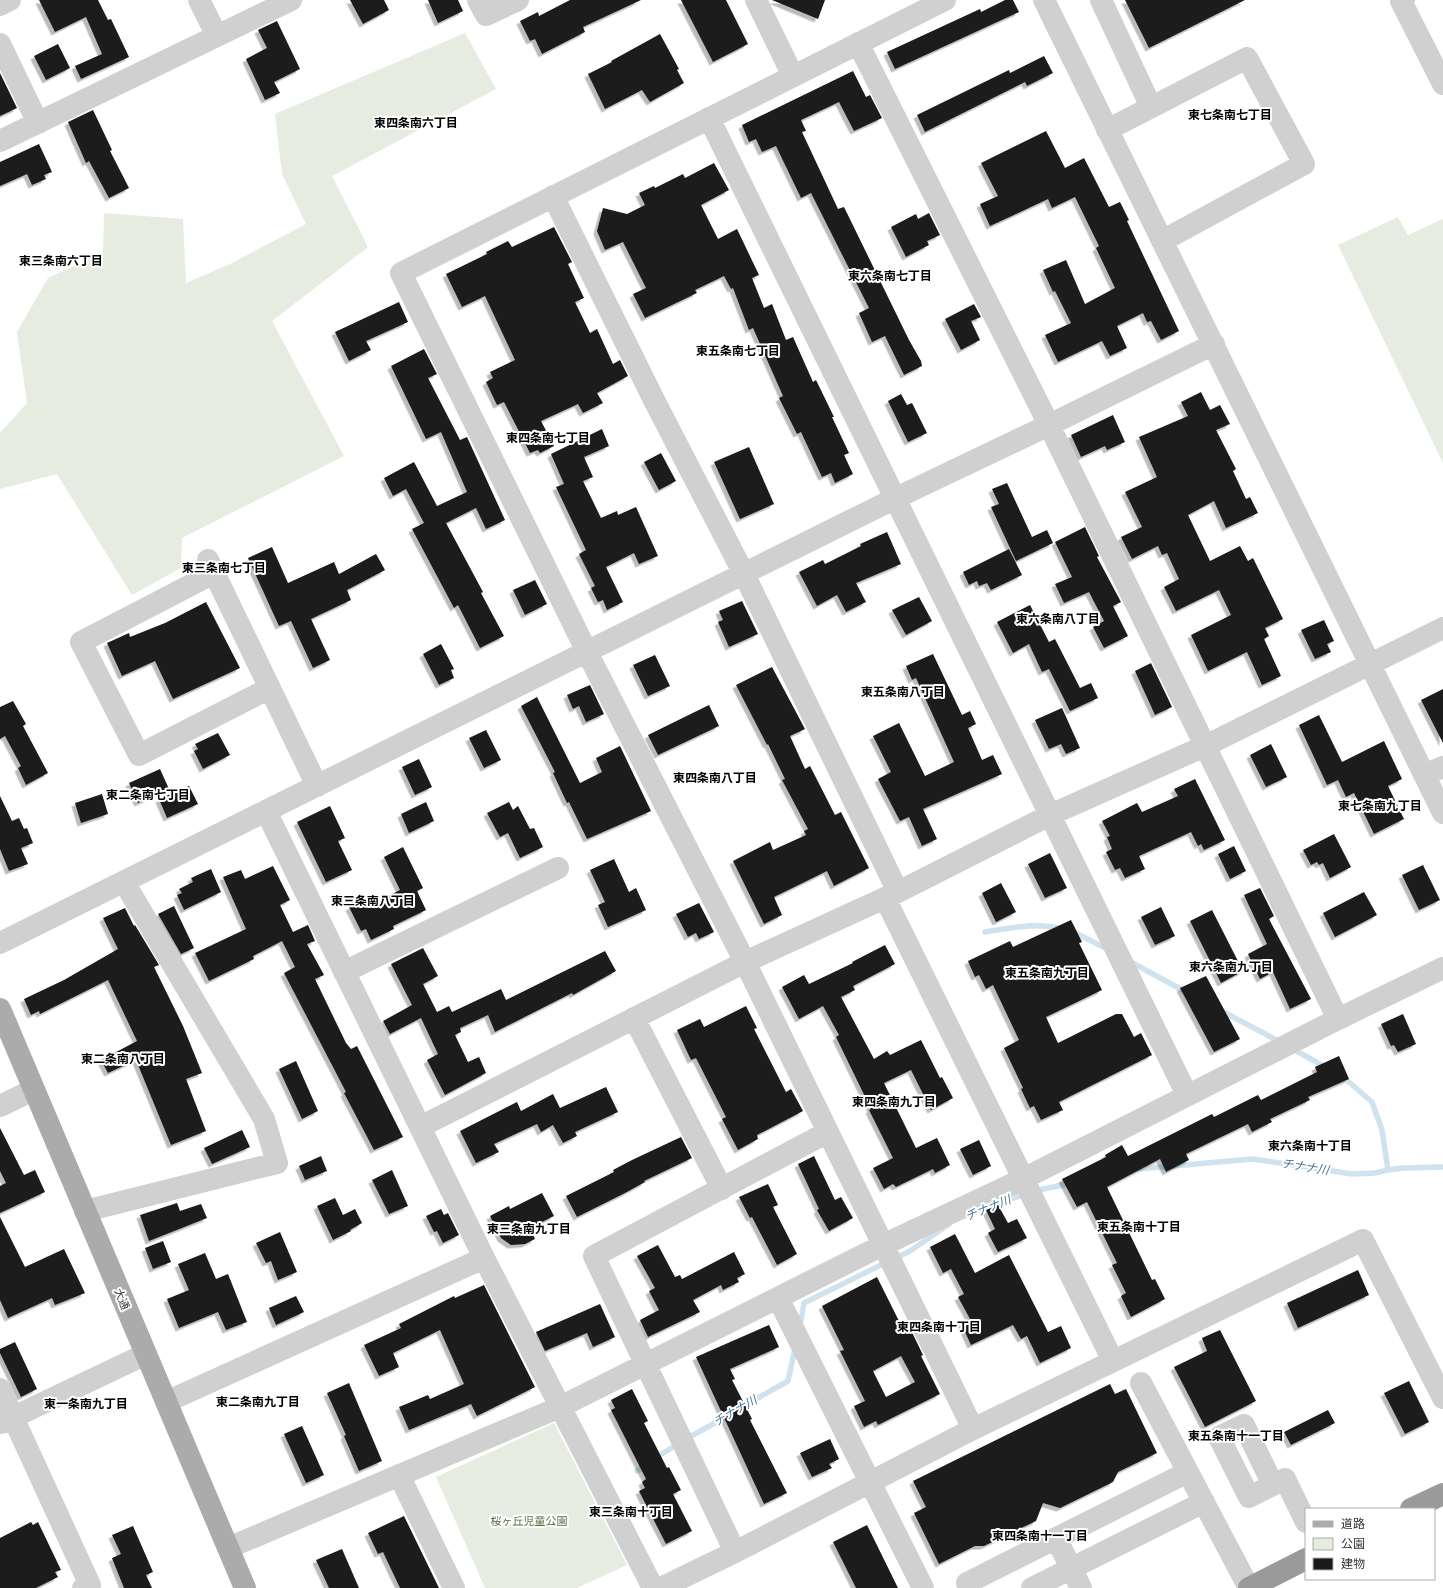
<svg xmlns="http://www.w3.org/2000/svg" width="1443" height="1588" font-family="Manrope,'Noto Sans JP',sans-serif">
  <defs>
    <filter id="shadow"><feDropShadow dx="-3.5" dy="3.5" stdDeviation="0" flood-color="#0004"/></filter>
  </defs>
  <rect width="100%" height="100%" fill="#fff"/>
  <path fill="#e6ecdf" d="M465,33L496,89L332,176L368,247L272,321L344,456L182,538L181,568L132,595L57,474L0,489V433L27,403L17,332L48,278L103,253L104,213L183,219L186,283L230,264L306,224L282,174L275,114Z
    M1398,217L1408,235L1443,219V463L1338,245Z
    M554,1423L627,1565L577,1588H485L436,1477Z"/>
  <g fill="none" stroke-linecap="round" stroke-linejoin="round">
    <path stroke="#cfe2ee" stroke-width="5.5" d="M1072,931L1109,950
      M985,932C1010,928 1037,922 1062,929
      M1129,961L1186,992
      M1220,1010L1280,1042
      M1293,1049L1327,1068
      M1342,1076L1372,1102L1382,1130L1388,1170
      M1138,1169L1253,1159L1352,1174L1375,1173L1388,1170L1403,1168L1443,1167
      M1034,1191L1072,1183
      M992,1205L1026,1194
      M894,1259L910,1251L948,1225
      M800,1326L804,1303L887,1262
      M740,1408L788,1381L795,1348
      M686,1439L731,1414
      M655,1458L678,1444
      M637,1471L647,1464"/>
  </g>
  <path fill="#1a1a1a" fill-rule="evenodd" filter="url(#shadow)" d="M39,0H98L108,20L111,19L129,57L81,79L75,66L102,54L86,17L55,32Z
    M350,0H384L389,10L363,24Z
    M428,0H458L463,11L438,23Z
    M570,0H641L583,27L585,32L542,54L535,39L530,41L520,21L538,12L539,16Z
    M681,0H726L748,44L713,62Z
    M772,0H825L818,19Z
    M1005,0H1013L1019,12L895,69L887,52L980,9L981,12Z
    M1125,0H1245L1149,48Z
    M277,21L300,69L274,82L280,93L265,100L246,59L267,48L258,30Z
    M660,34L679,69L677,70L684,83L650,102L642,90L605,109L588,74L612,62L611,61Z
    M58,44L70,68L46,80L34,56Z
    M1044,56L1053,73L1027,86L1025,82L925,132L917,115L1009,70L1010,73Z
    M853,71L866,97L870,95L882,118L854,131L839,102L801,120L806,131L802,132L838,209L844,207L909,340L921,361L922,366L904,375L885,336L872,342L859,313L869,308L811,193L801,198L776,146L762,152L756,139L749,142L742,125Z
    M0,73L17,108L0,116Z
    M93,110L112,150L110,151L129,188L109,198L89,161L86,163L68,122Z
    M1046,131L1065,168L1084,158L1109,207L1120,202L1129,220L1127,221L1179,331L1161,340L1151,321L1147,322L1143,313L1117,326L1127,348L1110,356L1102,341L1058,362L1045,335L1071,323L1055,291L1053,292L1043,270L1066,260L1085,304L1115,288L1096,248L1099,246L1075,197L1052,208L1048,199L990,226L980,204L998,196L981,163Z
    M39,144L52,172L44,175L46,179L32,185L27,174L0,186V162Z
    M714,163L729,190L701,205L718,239L737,229L759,275L752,278L764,308L772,304L786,340L793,337L813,382L816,380L834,417H832L849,453L844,455L853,474L835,483L831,473L822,477L801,432L797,434L779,398L783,396L753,328L749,330L733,288L731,289L724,276L695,290L697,293L645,318L633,294L646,288L623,242L605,250L597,231L603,208L627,214L645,205L639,193L654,186L655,188L683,174L685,178Z
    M929,213L940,235L927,241L929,245L906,257L891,227L916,214L918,219Z
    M554,227L572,262L568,264L584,298L575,302L590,333L597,329L613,364L620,360L628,376L597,393L603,403L583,413L578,404L541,421L554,446L540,453L538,450L530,453L504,402L497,405L486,382L493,378L490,372L515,360L485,296L462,307L446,274L487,254L486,252L508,241L512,247Z
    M399,302L408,322L366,341L371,350L349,361L335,332Z
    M974,304L981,317L971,321L980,340L961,350L945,319Z
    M424,349L437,374L428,378L460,440L467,437L505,520L486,529L476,508L446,523L483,592L481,593L504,636L480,648L458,605L454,608L412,529L424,523L406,489L393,496L384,478L414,462L437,506L467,492L441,432L426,439L391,366Z
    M1201,392L1210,410L1220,405L1230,424L1216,430L1236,469L1233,471L1246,499L1250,497L1258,513L1226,528L1214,501L1188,515L1210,561L1240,546L1248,561L1253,558L1283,619L1265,628L1269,636L1264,639L1281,676L1262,685L1247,652L1208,671L1191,635L1231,615L1219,590L1176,611L1164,587L1179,579L1167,553L1162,555L1158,546L1132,559L1121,537L1142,527L1125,492L1157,477L1139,437L1188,416L1181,402Z
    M901,394L907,405L912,403L927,433L908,442L888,401Z
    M1113,415L1125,442L1107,450L1105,446L1081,457L1071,435Z
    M602,429L609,446L584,457L593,477L583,481L601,518L617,511L618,515L636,507L658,556L639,564L634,553L606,567L623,602L607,610L603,600L598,602L591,588L595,586L579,554L586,550L556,487L564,484L551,454Z
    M749,447L774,504L740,519L714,462Z
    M661,453L676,481L659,490L644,462Z
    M1007,483L1032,537L1047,530L1053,543L1016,561L991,507L999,504L992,489Z
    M1085,527L1099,556L1097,557L1121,602L1113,606L1128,636L1104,648L1093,627L1104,621L1089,592L1064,603L1055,584L1072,577L1055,542Z
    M887,532L901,564L856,583L866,602L846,612L837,595L817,606L799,572L823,560L825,564L861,546L860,544Z
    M272,547L288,583L334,562L339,574L376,554L385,570L347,590L351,600L311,619L330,660L313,668L291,621L279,626L248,558Z
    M1009,549L1022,575L991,590L987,583L979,586L977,581L969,585L963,572Z
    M535,580L547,604L525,615L513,590Z
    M919,597L932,621L906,635L892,610Z
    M742,601L758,634L729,647L718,622L723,620L719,611Z
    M206,602L240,668L173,699L155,661L122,676L107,643L129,633L130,637L165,623Z
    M1030,605L1049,642L1055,639L1080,688L1091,683L1098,698L1070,711L1049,669L1042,672L1029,644L1013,653L997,622Z
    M1324,620L1334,641L1327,644L1331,652L1315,659L1301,630Z
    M441,644L454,669L451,670L454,678L439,685L423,654Z
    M933,654L962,715L970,711L976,724L968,728L982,760L993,755L1002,774L923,809L937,839L922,846L909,817L900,821L878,779L891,772L873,736L899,723L925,776L954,762L916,678L912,680L906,666Z
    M655,655L670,686L648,696L633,665Z
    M1151,663L1172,707L1155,715L1135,671Z
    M772,667L805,729L790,736L805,769L810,766L835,815L841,812L869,868L834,886L827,871L774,897L782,915L764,924L733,861L770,842L773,850L806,835L804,831L808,829L782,780L785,779L768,744L767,745L736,685Z
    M590,685L604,714L586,722L579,706L573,709L567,695Z
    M1443,689V743L1421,700Z
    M537,697L580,783L602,772L596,758L620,746L651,811L587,839L569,802L567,803L553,773L555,772L521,706Z
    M13,701L26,724L23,726L48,773L26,785L18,768L21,766L5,736L0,739V707Z
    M709,705L719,726L658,755L648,735Z
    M1062,708L1080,748L1066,754L1061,744L1049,749L1035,720Z
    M1319,715L1342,762L1384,741L1402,779L1388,786L1404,819L1374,834L1354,793L1346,797L1338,780L1327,785L1299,725Z
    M486,730L501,760L484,768L469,738Z
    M218,733L230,755L203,769L194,751L198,749L195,744Z
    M1271,744L1287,777L1266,787L1250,755Z
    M419,759L432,787L415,795L402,767Z
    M160,769L169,789L138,803L129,783Z
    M1195,779L1225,840L1204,850L1201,844L1198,846L1191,832L1139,856L1145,869L1125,878L1120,868L1115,870L1106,852L1112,849L1107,837L1110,836L1102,821L1137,803L1142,812L1178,796L1174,789Z
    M189,786L198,804L167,818L159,799Z
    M102,794L108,814L81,823L75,803Z
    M0,796L12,821L19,818L24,829L27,828L33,843L21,848L28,864L9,871L0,849Z
    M426,802L434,821L409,833L401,814Z
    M509,802L513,810L518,806L530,829L534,828L543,847L520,858L508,833L500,837L487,813Z
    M330,806L345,838L338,841L352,870L326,882L297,822Z
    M1334,834L1351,867L1330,878L1323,863L1319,865L1317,862L1311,865L1303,850Z
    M1234,846L1246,871L1230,879L1218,854Z
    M403,847L423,888L417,891L426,910L393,926L394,929L371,940L366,929L361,931L349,907L368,898L371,905L400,890L384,857Z
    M1050,853L1067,888L1045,898L1028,864Z
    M614,859L629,892L636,888L646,910L608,927L598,905L605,902L590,870Z
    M1423,865L1440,900L1419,910L1402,875Z
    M273,866L290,900L280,905L293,932L308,925L315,941L307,944L324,975L315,979L346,1043L351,1049L357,1046L403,1137L374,1150L344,1093L346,1092L284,973L295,967L282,941L253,956L254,959L209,981L195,953L246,929L223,877L241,870L245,879Z
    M211,869L221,892L184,910L177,895L182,893L179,889L193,882L191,878Z
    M1001,883L1016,912L996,922L982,893Z
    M1260,888L1274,916L1269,919L1311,999L1290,1009L1273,972L1260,979L1248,954L1267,944L1244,895Z
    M1364,892L1377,915L1335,937L1323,913Z
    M699,903L714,932L699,939L696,933L688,937L676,914Z
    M174,906L194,948L181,954L158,914Z
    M1161,907L1175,936L1155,945L1141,917Z
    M125,908L134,926L135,925L159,965L154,967L183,1026L202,1073L186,1079L206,1131L171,1145L136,1060L108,1073L101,1060L137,1041L108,980L40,1014L39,1011L31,1015L24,999L64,980L118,949L103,918Z
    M1212,910L1243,971L1221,983L1190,921Z
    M1071,920L1082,942L1079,943L1102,990L1046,1017L1058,1043L1116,1014H1122L1134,1037L1141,1033L1152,1055L1059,1102L1063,1110L1041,1120L1034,1106L1030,1108L1021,1089L1023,1088L1004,1048L1019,1040L993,985L986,989L979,975L975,977L968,961L1010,941L1013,947Z
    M885,945L895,964L853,986L855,990L841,997L874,1059L887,1051L890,1055L921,1040L940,1078L942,1077L953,1098L931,1110L911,1070L884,1083L916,1148L937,1138L950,1165L935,1173L933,1169L896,1187L893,1184L884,1189L873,1168L893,1158L869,1110L871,1109L836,1037L839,1035L823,1006L799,1019L782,987L804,975L809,984L853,963L852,962Z
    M423,948L438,976L423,984L437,1012L449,1006L452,1012L501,989L506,1000L605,951L616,971L573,995L572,993L495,1032L488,1015L460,1028L461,1032L455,1035L468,1062L479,1057L486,1073L445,1095L427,1060L438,1054L421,1018L390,1034L383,1021L412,1005L391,964Z
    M1206,976L1240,1039L1214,1052L1180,988Z
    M746,1006L757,1028L754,1029L786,1092L791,1089L803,1111L757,1135L758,1139L738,1150L722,1119L726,1117L696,1058L691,1060L677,1030L700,1019L704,1027Z
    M1403,1014L1416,1044L1398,1052L1394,1045L1391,1046L1381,1024Z
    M1339,1056L1349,1079L1308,1097L1310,1100L1270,1119L1272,1122L1252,1132L1248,1124L1186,1154L1189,1160L1166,1172L1160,1159L1107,1187L1152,1280L1155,1279L1165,1299L1131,1317L1121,1296L1126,1293L1112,1265L1117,1263L1087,1202L1077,1207L1062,1179L1106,1157L1105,1155L1122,1145L1128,1156L1212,1114L1214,1117L1258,1095L1261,1100L1317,1072L1315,1067Z
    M296,1061L318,1111L302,1119L279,1069Z
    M606,1087L618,1112L575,1132L577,1136L563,1143L553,1125L541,1132L537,1124L494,1144L499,1152L476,1163L460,1131L517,1102L521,1111L553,1094L560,1108Z
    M0,1128L24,1175L35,1170L45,1192L0,1213V1186L6,1183L0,1171Z
    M242,1130L250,1147L212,1164L204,1148Z
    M681,1137L692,1158L644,1181L645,1182L625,1193L577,1217L566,1196L614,1172L613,1170L632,1160Z
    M979,1140L991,1166L973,1175L960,1149Z
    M321,1156L327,1171L305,1180L299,1166Z
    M814,1156L835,1200L841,1197L853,1218L829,1231L817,1210L819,1209L798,1164Z
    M392,1170L408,1206L389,1214L372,1180Z
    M768,1184L778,1205L773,1207L797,1254L777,1265L752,1217L750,1218L739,1197Z
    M542,1193L554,1216L530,1228L535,1239L525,1244L511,1245L501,1238L490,1216L509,1206L510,1209Z
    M335,1198L343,1215L355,1209L362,1223L350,1230L351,1231L333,1240L317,1206Z
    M177,1203L180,1211L201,1204L207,1218L149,1241L140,1215Z
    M998,1205L1008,1223L1017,1219L1027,1238L998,1252L988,1233L995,1229L986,1210Z
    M441,1209L444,1215L448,1213L459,1235L443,1243L437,1231L434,1232L426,1216Z
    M0,1217L25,1267L64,1249L85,1293L55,1305L52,1298L8,1318L0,1300Z
    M280,1232L297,1272L278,1280L271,1261L266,1263L256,1243Z
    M955,1234L975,1273L1009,1255L1048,1332L1061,1326L1071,1348L1040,1363L1027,1336L1021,1339L1013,1325L971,1345L961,1323L970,1319L958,1297L964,1294L951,1269L943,1273L930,1247Z
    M163,1241L171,1262L153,1269L145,1248Z
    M658,1245L675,1277L680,1275L682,1279L734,1252L745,1274L737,1278L739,1282L723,1290L721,1285L693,1300L700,1312L648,1337L640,1320L659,1310L649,1291L655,1288L637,1256Z
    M205,1253L216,1279L228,1274L247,1322L226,1330L218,1312L179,1328L167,1299L189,1290L178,1264Z
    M1358,1270L1369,1295L1298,1328L1287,1303Z
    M877,1277L901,1325L907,1322L923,1355L921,1356L940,1394L878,1425L876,1421L864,1427L854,1406L865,1401L840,1351L844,1350L822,1306ZM901,1356L915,1382L886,1397L873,1371Z
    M484,1285L535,1387L477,1416L471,1404L409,1430L399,1407L428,1395L430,1399L464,1384L440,1330L393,1353L399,1367L379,1376L364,1345L401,1328L399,1324L454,1296L455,1298Z
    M296,1296L304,1312L276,1325L269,1308Z
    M600,1304L615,1337L593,1347L587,1333L545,1351L536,1332Z
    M769,1325L779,1347L730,1369L735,1379L732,1380L752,1419L750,1420L787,1493L764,1504L696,1357Z
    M1220,1330L1256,1401L1205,1427L1174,1367L1207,1351L1202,1338Z
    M15,1342L37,1389L21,1397L0,1353V1349Z
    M1409,1381L1429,1422L1405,1434L1384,1393Z
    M349,1383L382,1461L359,1471L344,1436L346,1435L327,1393Z
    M1110,1384L1115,1394L1126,1389L1157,1453L1118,1472L1113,1482L1060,1508L1043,1503L1036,1521L984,1546H975L939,1564L914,1513L926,1507L913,1481Z
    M632,1389L648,1421L644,1423L667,1468L669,1467L681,1490L673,1494L692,1531L666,1544L639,1491L645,1488L642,1482L646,1479L611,1410L615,1408L611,1400Z
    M1328,1410L1335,1423L1291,1445L1284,1432Z
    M302,1426L324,1475L306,1483L284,1434Z
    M830,1439L839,1459L829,1464L832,1468L812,1477L800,1453Z
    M404,1516L439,1588H400L383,1552L378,1554L368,1533Z
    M31,1522L33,1525L38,1522L61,1570L55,1572L58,1577L36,1588H0V1538Z
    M867,1525L898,1588H856L833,1542Z
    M133,1526L153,1572L146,1575L152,1588H124L112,1558L121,1554L112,1535Z
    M342,1549L359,1588H329L316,1560Z"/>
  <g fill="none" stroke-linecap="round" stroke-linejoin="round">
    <path stroke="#d0d0d0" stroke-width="22" d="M199,0L217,36
      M478,0L486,15L518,0
      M756,0L793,76
      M945,0L401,273L587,652L745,962L898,892L1050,815L1205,746L1443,628
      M1044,0L1443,813
      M1101,0L1151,107
      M1404,0L1401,1L1443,84
      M0,5L10,0
      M858,43L1049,425L1338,1019L1443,968
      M0,44L38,123
      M709,118L1187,1095
      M1107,130L1247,58L1304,164L1162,241
      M0,141L291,0
      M553,196L654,400L744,574L898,892
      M208,560L317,786
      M214,573L81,642L139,755L270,688
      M1424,775L1443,767
      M266,811L484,1258L653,1588
      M885,898L1113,1361
      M0,943L896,498L1049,425L1214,344
      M344,972L558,868
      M634,1018L722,1189
      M0,1106L33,1090
      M420,1127L745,962L973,1429L1363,1240L1443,1398
      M85,1211L277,1163L264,1119L124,882
      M778,1298L923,1588
      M1141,1383L1249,1588
      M0,1389L90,1585L83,1588
      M166,1402L484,1258
      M1,1423L146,1354
      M399,1475L454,1588
      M1273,1485L1249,1497L1219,1437L1244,1425L1273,1485L1285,1479L1306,1522
      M1056,1538L1081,1588
      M228,1548L560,1407L883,1245L1023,1179L1338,1019
      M735,1552L594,1256L828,1132
      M967,1583L1188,1472
      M661,1588L735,1552L973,1429
      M1032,1588L1204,1502"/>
    <path stroke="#ababab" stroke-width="22" d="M0,1009L245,1588"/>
    <path stroke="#9a9a9a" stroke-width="22" d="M1411,1509L1443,1494
      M1249,1588L1306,1559"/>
  </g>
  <g text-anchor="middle" stroke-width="4" stroke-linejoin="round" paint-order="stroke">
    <g font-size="11" fill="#333" stroke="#fff">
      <text transform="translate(122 1299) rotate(67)" y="4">大通</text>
    </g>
    <g font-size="11" fill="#56703f" stroke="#fff">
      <text x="529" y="1525">桜ヶ丘児童公園</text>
    </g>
    <g font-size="12" font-weight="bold" fill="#000" stroke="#fff">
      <text x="1230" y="119">東七条南七丁目</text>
      <text x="416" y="127">東四条南六丁目</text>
      <text x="61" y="265">東三条南六丁目</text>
      <text x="890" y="280">東六条南七丁目</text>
      <text x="738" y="355">東五条南七丁目</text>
      <text x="548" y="442">東四条南七丁目</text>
      <text x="224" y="572">東三条南七丁目</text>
      <text x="1058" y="623">東六条南八丁目</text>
      <text x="903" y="696">東五条南八丁目</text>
      <text x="715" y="782">東四条南八丁目</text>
      <text x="148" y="799">東二条南七丁目</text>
      <text x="1380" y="810">東七条南九丁目</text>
      <text x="373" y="905">東三条南八丁目</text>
      <text x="1231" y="971">東六条南九丁目</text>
      <text x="1047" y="977">東五条南九丁目</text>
      <text x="123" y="1063">東二条南八丁目</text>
      <text x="894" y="1106">東四条南九丁目</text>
      <text x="1310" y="1150">東六条南十丁目</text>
      <text x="1139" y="1231">東五条南十丁目</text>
      <text x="529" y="1233">東三条南九丁目</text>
      <text x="939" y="1331">東四条南十丁目</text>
      <text x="258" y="1406">東二条南九丁目</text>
      <text x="86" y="1408">東一条南九丁目</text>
      <text x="1236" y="1440">東五条南十一丁目</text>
      <text x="631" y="1516">東三条南十丁目</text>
      <text x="1040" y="1540">東四条南十一丁目</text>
    </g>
    <g font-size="12" font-style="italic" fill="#3f7597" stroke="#fff">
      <text transform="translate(1305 1167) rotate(9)" y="4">チナナ川</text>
      <text transform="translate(988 1208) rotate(-22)" y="4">チナナ川</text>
      <text transform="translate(735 1411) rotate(-30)" y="4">チナナ川</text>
    </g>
  </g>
  <rect x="1305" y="1508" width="130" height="72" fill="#ffffff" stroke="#adadad"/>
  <rect x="1313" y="1521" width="20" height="6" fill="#ababab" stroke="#adadad"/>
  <text x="1341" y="1528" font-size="12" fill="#333333">道路</text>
  <rect x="1313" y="1538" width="20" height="12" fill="#e6ecdf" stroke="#adadad"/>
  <text x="1341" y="1548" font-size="12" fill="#333333">公園</text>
  <rect x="1313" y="1558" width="20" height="12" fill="#1a1a1a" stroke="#adadad"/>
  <text x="1341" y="1568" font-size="12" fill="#333333">建物</text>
</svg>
